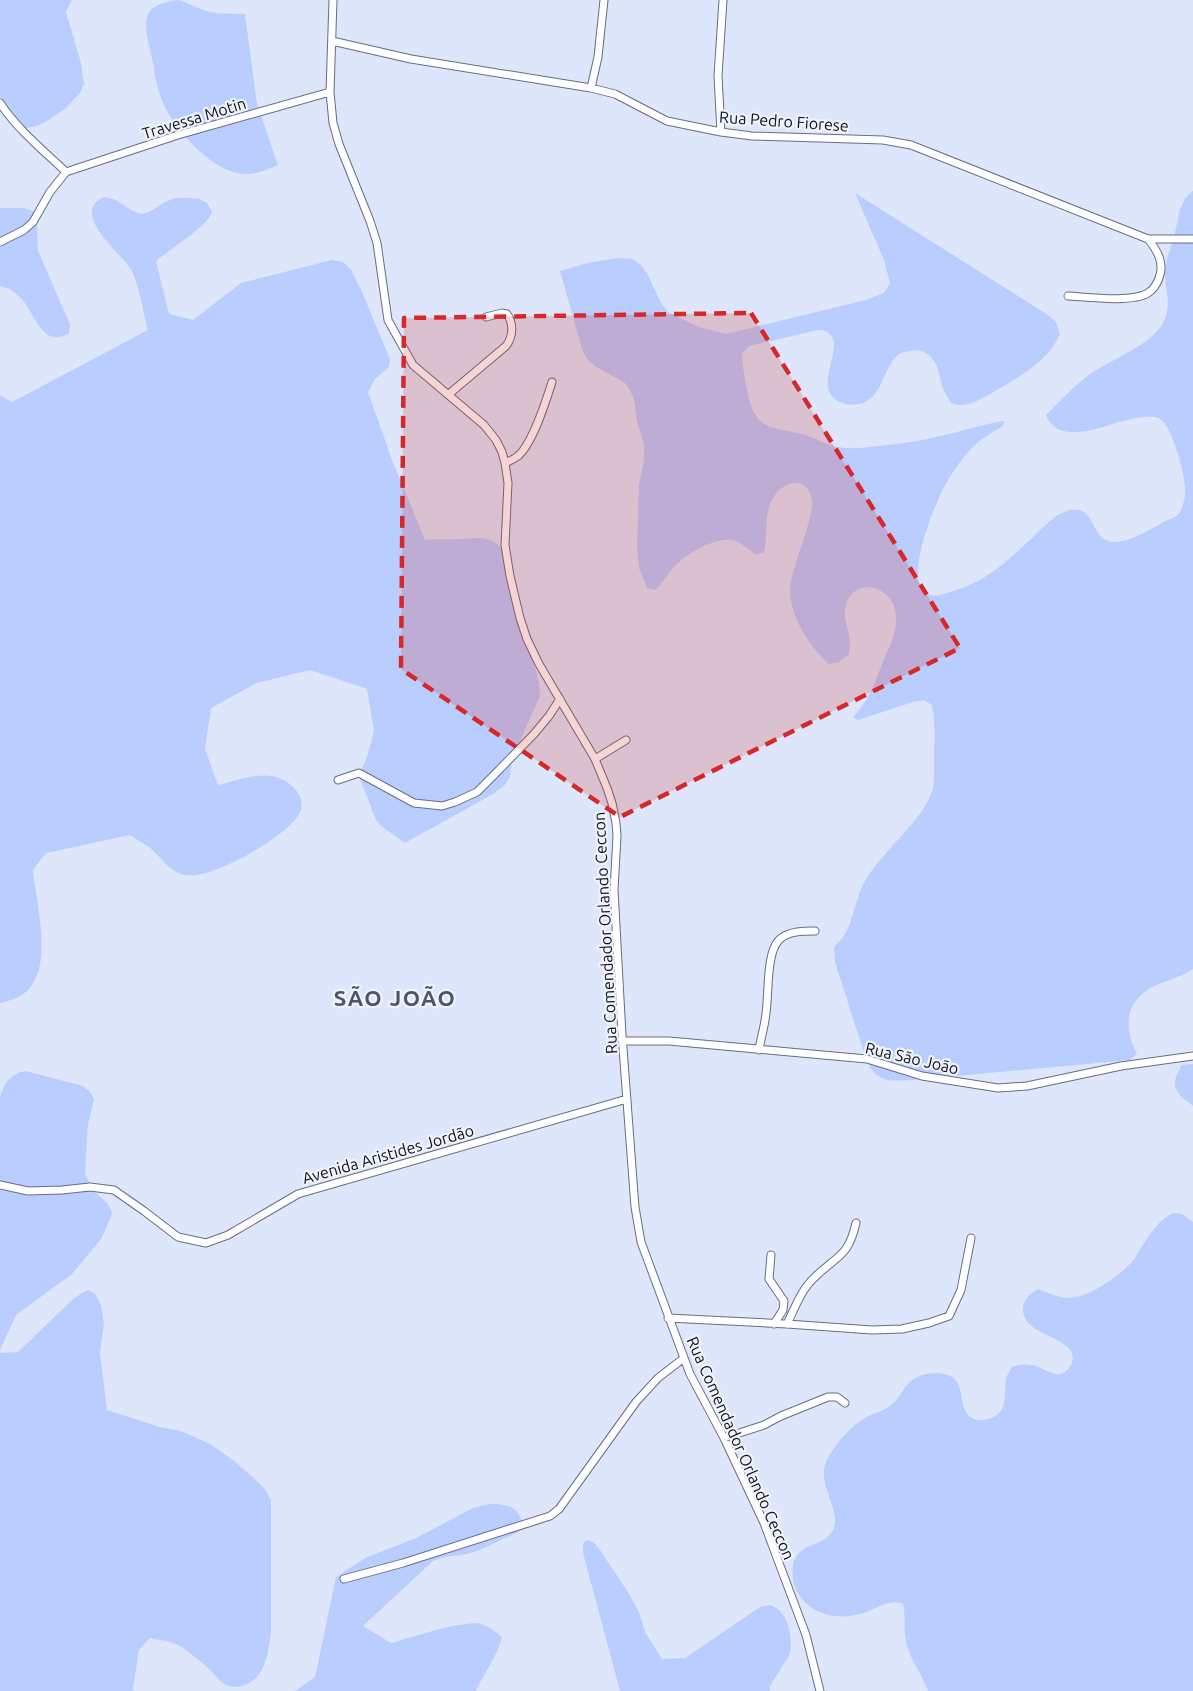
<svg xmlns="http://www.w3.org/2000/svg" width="1193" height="1691" font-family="Ubuntu,sans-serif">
  <rect width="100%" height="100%" fill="#dde6fb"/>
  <path fill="#b9ceff" d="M0,0H72L66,12L81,63L84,84L80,93L65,109L47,121L37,126L26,128L15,125L9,116L0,96Z
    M178,0C187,2 192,6 201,9C214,15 230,13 245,14L257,104L278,165C268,169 258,174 247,174C215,175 178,133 165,107C157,92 155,74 152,58C149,46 144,29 147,17C151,4 167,2 178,0Z
    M1193,191V969C1179,979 1160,981 1146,991C1123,1007 1126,1032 1137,1054L1130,1060L912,1080C890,1081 878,1083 867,1062L835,962L834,947C840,941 845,936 848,928C855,913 856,896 865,881C882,851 925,819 933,788C935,776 934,763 934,751C935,736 935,721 932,705L924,700L913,702L858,720L853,717C857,712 862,707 865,702C873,690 877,677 882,664C888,648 898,633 896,615C894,587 856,575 846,604C842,616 849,629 850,640C851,645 849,650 849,654L839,662L829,664C809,646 790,617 790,589C790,578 801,548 805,535C808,525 813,510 812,500C807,472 779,482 771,502C764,518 768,536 764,552L756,555C749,550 741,542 732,540C714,537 684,555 673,568C667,575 662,584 655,590L647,588L639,568L637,549L639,484L644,460V445L637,421L634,400L630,390L625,383L598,368L587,359L582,349L560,271L587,263L618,258L632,259L641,265L647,273L661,303L668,312L699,327L726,334L866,300L884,293L890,283L884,260L855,193L1048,315L1056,322L1060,334C1048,361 1020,377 995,391C985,397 972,405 960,405C958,405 953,404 951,403C949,399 946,395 944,391C939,381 940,366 931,357C925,351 919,349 910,351C906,352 901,352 898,355C881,370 884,398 859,404C854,405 850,405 845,404C805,392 850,344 827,332C824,330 821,330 818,330L749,346L742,354C742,366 745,378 747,390C755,430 767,426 802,434C816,438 830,447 845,448C856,449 867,447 878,446C899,444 920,441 941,436C963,431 983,424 1004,421L1003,426C991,433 979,440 970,450C960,461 951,474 944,487C935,504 899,589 931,595C939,597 946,593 953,591C987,581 1006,562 1031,539C1042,529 1053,515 1067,511C1093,503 1090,532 1106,540C1121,548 1152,529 1165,521C1170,519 1177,518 1180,512C1184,505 1186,494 1185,486C1184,472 1172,426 1160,419C1134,405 1063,458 1046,415C1060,401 1074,386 1090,374C1110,360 1154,344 1164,321C1172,304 1165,289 1165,272C1166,258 1172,245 1175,232C1178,223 1178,213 1182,205C1184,199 1188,194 1193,191Z
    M104,197L114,199L133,211L141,214L149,212L165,202L176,198H188L200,199L207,203L212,212C208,226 169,250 156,261L169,314L193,320L241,283L332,260L343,262L351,270L362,292L390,359L389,367L375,379L368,392L392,460L425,540C437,539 448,540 460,539C481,538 495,534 505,556C513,586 520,616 528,646C533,663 540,678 540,696L512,759L510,777L505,785L493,794L405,843L381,826L376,820L360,779L361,771L367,757L374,731L367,689L310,670L257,683L211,708L205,749L218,785C244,779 273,765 295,789C300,794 303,802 301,810C293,834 210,881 185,875C169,872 161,857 149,847C143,843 136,839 130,835L46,853L33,870C36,903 53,961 29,989C22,997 10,1001 0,1003V395L12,402L148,330C144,316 138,282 132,271C122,254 68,213 104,197Z
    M0,208H25L33,211L37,221L38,251L70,324L69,333C44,349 36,317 24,302C18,294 10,288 0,286Z
    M1193,1064V1106C1175,1092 1169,1086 1182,1065Z
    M26,1071L83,1086L91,1093L94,1100L88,1124L85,1174L95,1192L108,1204L112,1212L111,1217L101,1239L72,1274L16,1315L0,1350V1097C4,1083 11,1073 26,1071Z
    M1173,1213L1182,1214L1193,1222V1691H928C922,1674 910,1660 906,1642C903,1629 906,1616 903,1603C888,1599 874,1610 860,1614C834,1621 806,1613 795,1587C792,1580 792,1571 793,1564C800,1540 824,1548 833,1530C843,1510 812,1480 829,1456C838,1441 851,1425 867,1417C873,1413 881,1412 887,1408C897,1402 901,1392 908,1384C918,1373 937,1370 950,1376C968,1384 955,1414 977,1420C983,1421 990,1419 995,1416C1008,1409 1004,1391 1006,1379C1007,1374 1010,1371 1012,1367C1038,1358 1048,1377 1061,1374C1065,1373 1069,1368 1071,1365C1083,1336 1025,1339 1023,1311C1022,1301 1030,1294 1038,1289C1048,1293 1059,1298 1069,1298C1089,1298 1123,1274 1135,1258C1146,1241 1154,1223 1173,1213Z
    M88,1290L95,1294L101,1305L104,1324L100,1353L107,1410L160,1427L181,1431L210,1444L233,1460L257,1481L266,1491L271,1500V1632C268,1653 266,1679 242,1686C234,1688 227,1687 220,1681C217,1678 214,1674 211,1671C201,1662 189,1651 178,1645C170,1641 159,1640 150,1638L139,1650L133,1689L135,1691H0V1353L18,1352L72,1300L82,1293Z
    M490,1504C507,1504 517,1506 523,1523L518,1532L480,1550L467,1554L445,1557L433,1561L363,1626L391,1643C410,1638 465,1619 482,1624C490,1627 496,1632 502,1637C497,1657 484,1673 476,1691H295L315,1677L336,1577L367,1557L416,1538L473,1508Z
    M586,1540L593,1542L600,1550L628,1592L639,1612L645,1632L662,1659L685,1658L760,1607L770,1605C773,1606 776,1608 779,1610C789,1619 793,1641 790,1654L770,1686V1691H620L583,1553V1544Z"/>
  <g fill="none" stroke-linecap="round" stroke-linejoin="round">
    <g stroke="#666e80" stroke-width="9">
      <path id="street" d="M333,0L330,92L333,123L339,144L370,221L377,243L388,320L413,365L484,425L496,440L502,452L505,463L508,483L505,545L510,576L520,618L527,639L539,664L595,759L607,788L612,803L616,823L617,836L614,890L622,1035L635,1207L641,1242L690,1374L724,1438L764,1523L806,1635L820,1691
        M332,41L411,59L591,88L615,94L667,121L721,132L752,136L883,140L911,145L1148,239H1193
        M591,88L598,57L604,0
        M0,103C18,130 43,150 66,172
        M721,132L718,76L723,0
        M66,172L178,135L330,92
        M0,242L24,230L33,222L50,192L66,172
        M1068,296C1087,297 1132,303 1148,293C1154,289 1157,284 1159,278C1165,263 1157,250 1148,239
        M449,394L506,346C513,337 514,324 507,314L502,313L486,317
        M505,463C510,461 514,459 518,456C533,443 546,401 552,382
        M595,759L626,740
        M338,780L359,773L414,803L442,806L455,802L477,792L495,774L534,734L549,716L560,699
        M623,1041H669L867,1059L922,1076L998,1088L1027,1086L1121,1066L1193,1056
        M759,1050C761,1037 765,1025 766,1013C769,994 766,953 779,940C788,931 803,931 815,931
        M0,1185L28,1191L62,1190L90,1187L114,1190L144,1211L178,1237L206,1243L228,1235L298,1194L627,1099
        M771,1255L769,1279L784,1301L783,1310L774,1324
        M668,1318L787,1324L872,1330L902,1329L929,1323L949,1316L961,1290L971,1238
        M787,1324C795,1308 801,1290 814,1278C837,1255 848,1258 856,1223
        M724,1438L764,1425L781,1416L828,1397H837L845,1403
        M344,1579L403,1563L550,1516L559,1509L636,1402L658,1378L684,1358"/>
    </g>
    <use href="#street" stroke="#fff" stroke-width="7"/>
  </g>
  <path fill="#d62828" fill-opacity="0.2" stroke="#d62828" stroke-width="4.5" stroke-dasharray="12 8" stroke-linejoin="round" d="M751,313L960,648L620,817L401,669L404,318Z"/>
  <g text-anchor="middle" stroke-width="4.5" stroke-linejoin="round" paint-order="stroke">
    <g font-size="16" fill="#0e1118" stroke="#eff3fc">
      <text transform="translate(194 118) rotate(-17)" y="6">Travessa Motin</text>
      <text transform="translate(784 121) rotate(4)" y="6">Rua Pedro Fiorese</text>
      <text transform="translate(605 933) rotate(-93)" y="6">Rua Comendador Orlando Ceccon</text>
      <text transform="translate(912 1058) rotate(13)" y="6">Rua São João</text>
      <text transform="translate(388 1154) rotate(-16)" y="6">Avenida Aristides Jordão</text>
      <text transform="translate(741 1448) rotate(66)" y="6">Rua Comendador Orlando Ceccon</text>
    </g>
    <g font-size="22" font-weight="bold" letter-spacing="1.5" fill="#4e5567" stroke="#eff3fc">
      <text x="395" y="1006">SÃO JOÃO</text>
    </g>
  </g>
</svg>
